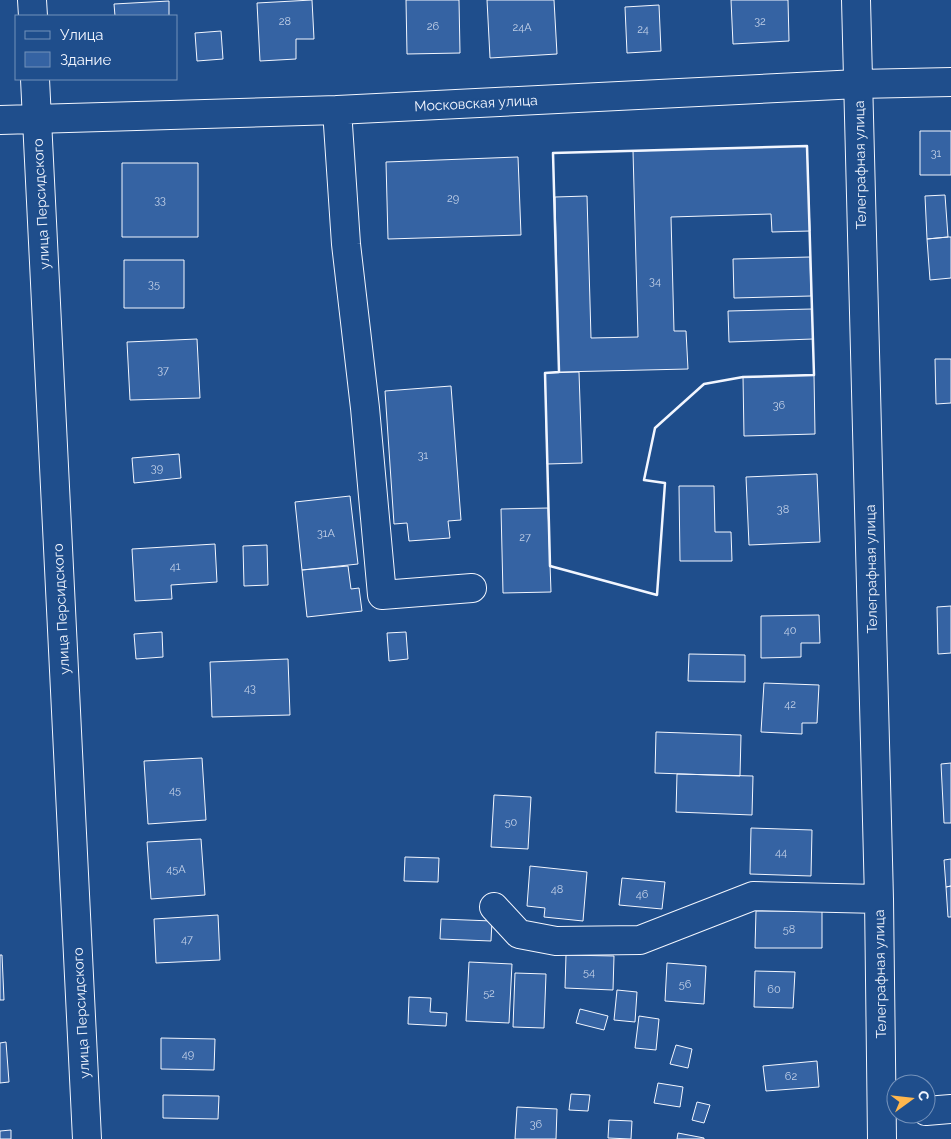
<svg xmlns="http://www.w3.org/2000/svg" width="951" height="1139" font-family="Raleway,sans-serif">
  <rect width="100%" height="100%" fill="#1f4e8c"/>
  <path fill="#3563a3" stroke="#f2f6ff" d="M312,0L314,39H296V59L260,61L257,3Z
    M406,0H459L460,53L407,54Z
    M487,0H554L557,54L490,58Z
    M731,0H788L789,41L733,44Z
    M169,1V16H115L114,4Z
    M659,5L661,51L627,53L625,7Z
    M221,31L223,59L197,61L195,33Z
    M920,131H951V175H920Z
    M807,146L810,231L772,232L771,214L671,217L674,331H686L688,369L559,372L555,197L587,196L591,338L638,337L633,151Z
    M518,157L521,235L388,239L386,162Z
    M122,163H198V237H122Z
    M945,195L948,237L927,239L925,196Z
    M948,237H951V278L930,280L927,239Z
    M810,257L811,296L734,298L733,259Z
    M124,260H184V308H124Z
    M812,309L813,339L729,342L728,311Z
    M197,339L200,398L130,400L127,342Z
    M935,359H951V403L936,404Z
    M579,372L582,463L547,464L545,373Z
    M814,375L815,434L744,436L743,377Z
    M451,386L461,520L448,521L450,538L409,541L407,523L394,524L385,391Z
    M179,454L181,478L134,483L132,458Z
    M817,474L820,542L749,545L746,477Z
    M679,486H714L715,532H731L732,561H680Z
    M350,496L358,564L302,570L295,502Z
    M548,508L551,592L503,593L501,509Z
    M215,544L217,582L171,585L172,599L135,601L132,549Z
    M267,545L268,585L244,586L243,546Z
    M348,566L351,589L359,588L362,611L307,617L302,570Z
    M951,606V653L938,654L937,607Z
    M819,615L820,643H801V657L761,658V616Z
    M162,632L163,657L136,659L134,634Z
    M406,632L408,659L389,661L387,633Z
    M689,654L745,655V682L688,681Z
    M288,659L290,715L212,717L210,662Z
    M764,683L819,685L817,723H802V734L761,732Z
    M656,732L741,735L740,776L655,773Z
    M202,758L206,820L148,824L144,761Z
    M951,763V823H944L941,764Z
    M677,774L753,776L752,815L676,812Z
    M494,795L531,797L528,849L491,847Z
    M751,828L812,830L811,876L750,874Z
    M201,839L205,895L151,899L147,842Z
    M405,857L439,858L438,882L404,881Z
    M951,859V886L946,887L944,860Z
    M530,866L587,872L583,921L544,917L545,908L527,906Z
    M622,878L665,882L662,909L619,905Z
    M951,886V917H948L946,887Z
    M756,911H822V948H755Z
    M218,915L220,960L156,963L154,919Z
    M441,919L492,921L491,941L440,939Z
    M0,955H2L4,1000H0Z
    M566,955L614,956L613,990L565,988Z
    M469,962L512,964L509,1023L466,1021Z
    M667,963L706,966L704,1004L665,1001Z
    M755,971L795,972L793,1008L754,1007Z
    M515,973L546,974L544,1028L513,1027Z
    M617,990L637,992L635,1022L614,1020Z
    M409,997L431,998L430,1012L447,1013L446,1026L408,1024Z
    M580,1009L608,1016L604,1030L576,1023Z
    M639,1016L659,1019L656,1050L635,1048Z
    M161,1038L215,1039L214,1070L161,1069Z
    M6,1042L9,1082L0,1083V1043Z
    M676,1045L692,1049L688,1068L670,1064Z
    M817,1061L819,1087L766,1091L763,1066Z
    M658,1083L683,1087L680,1107L654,1103Z
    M571,1094L590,1095L588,1111L569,1110Z
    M163,1095L219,1096L218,1119L163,1118Z
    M697,1102L710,1105L704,1123L692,1120Z
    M517,1107L557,1109L556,1139H515Z
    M609,1120L632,1121L631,1139L608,1138Z
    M11,1130V1139H0V1131Z
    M678,1133L704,1138V1139H677Z"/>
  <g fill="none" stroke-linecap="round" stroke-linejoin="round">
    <g stroke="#f2f6ff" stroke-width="30">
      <path id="minor" d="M32,0L33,16
        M856,0L879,899L882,1139
        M35,79L87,1139
        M337,110L346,244L365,408L382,595L472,588
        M0,120L337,110L858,84L951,82
        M494,907L519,934L556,941L640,940L753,896L879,899
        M926,1111L951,1109"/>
    </g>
    <use href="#minor" stroke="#1f4e8c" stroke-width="28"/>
    <path stroke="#f2f6ff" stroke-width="2.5" d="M807,146L814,375L743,377L704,384L655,428L644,480L665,483L657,595L550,566L545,373L559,372L553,153Z"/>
  </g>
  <g text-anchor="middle" stroke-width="4" stroke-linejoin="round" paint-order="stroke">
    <g font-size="11" fill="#c3d1e8">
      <text x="285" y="25">28</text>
      <text x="760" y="25">32</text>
      <text x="433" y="30">26</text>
      <text x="522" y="31">24А</text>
      <text x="643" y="33">24</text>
      <text x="936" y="157">31</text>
      <text x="453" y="202">29</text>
      <text x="160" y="204">33</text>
      <text x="655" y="285">34</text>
      <text x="154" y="288">35</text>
      <text x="163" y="374">37</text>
      <text x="779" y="409">36</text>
      <text x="423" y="459">31</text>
      <text x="157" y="472">39</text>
      <text x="783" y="513">38</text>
      <text x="326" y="537">31А</text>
      <text x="525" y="541">27</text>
      <text x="175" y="570">41</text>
      <text x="790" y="634">40</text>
      <text x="250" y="692">43</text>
      <text x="790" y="708">42</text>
      <text x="175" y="794">45</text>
      <text x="511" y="826">50</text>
      <text x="781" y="856">44</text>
      <text x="176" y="873">45А</text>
      <text x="557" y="893">48</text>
      <text x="642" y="898">46</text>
      <text x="789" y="933">58</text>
      <text x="187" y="943">47</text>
      <text x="589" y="976">54</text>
      <text x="685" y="988">56</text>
      <text x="774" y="993">60</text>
      <text x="489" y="997">52</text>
      <text x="188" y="1058">49</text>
      <text x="791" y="1080">62</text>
      <text x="536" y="1128">36</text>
    </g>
    <g font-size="14" fill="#f2f6ff" stroke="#1f4e8c">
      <text transform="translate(476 103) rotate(-3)" y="5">Московская улица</text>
      <text transform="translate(860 165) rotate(-91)" y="5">Телеграфная улица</text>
      <text transform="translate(41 204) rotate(-93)" y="5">улица Персидского</text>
      <text transform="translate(871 569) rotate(-91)" y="5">Телеграфная улица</text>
      <text transform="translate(61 609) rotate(-93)" y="5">улица Персидского</text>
      <text transform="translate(880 974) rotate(-91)" y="5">Телеграфная улица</text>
      <text transform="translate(81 1013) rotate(-93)" y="5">улица Персидского</text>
    </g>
  </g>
  <rect x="15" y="15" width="162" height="65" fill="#1f4e8c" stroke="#7391ba"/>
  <rect x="25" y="31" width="25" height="8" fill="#1f4e8c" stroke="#7391ba"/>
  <text x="60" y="40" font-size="15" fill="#f2f6ff">Улица</text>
  <rect x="25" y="52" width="25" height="15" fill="#3563a3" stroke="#7391ba"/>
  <text x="60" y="65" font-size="15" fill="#f2f6ff">Здание</text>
  <g transform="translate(911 1099) rotate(75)"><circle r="24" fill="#1f4e8c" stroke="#7391ba"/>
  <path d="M0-4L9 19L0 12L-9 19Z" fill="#ffb74d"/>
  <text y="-8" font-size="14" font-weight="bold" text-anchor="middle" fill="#f2f6ff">С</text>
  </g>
</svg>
